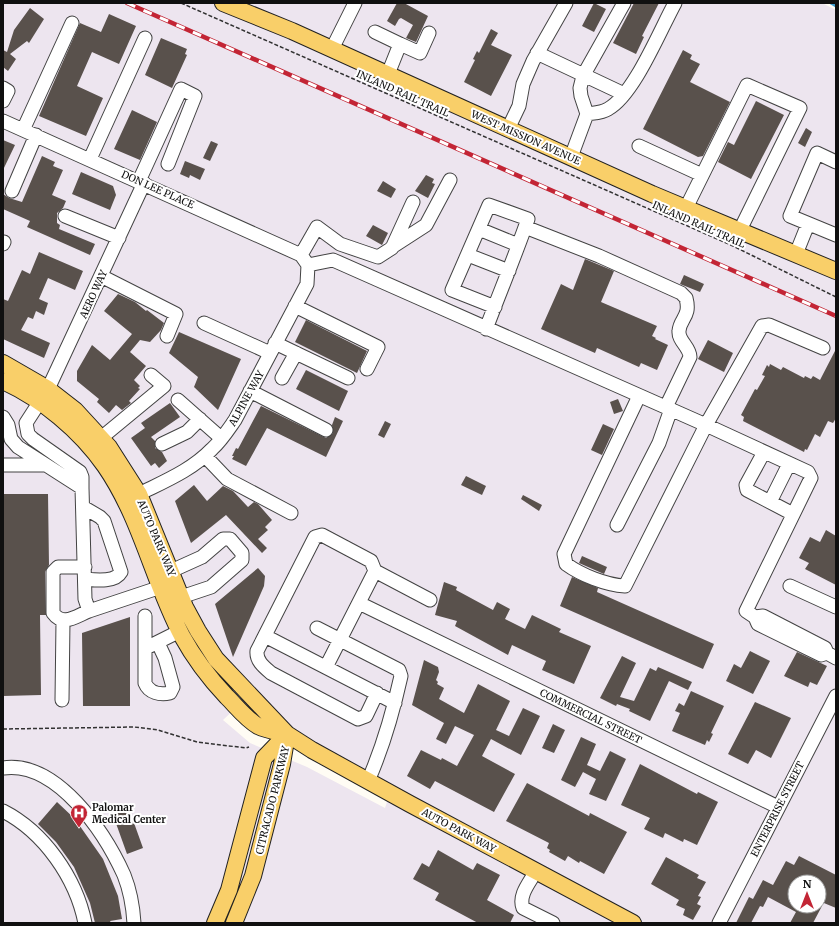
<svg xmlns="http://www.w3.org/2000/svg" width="839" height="926" font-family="Merriweather,serif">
  <rect width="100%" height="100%" fill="#fffcf4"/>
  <path fill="#ede5ef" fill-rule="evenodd" d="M3,3H822L836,10V923H3ZM240,704L268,724L390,793L385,808L307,767L250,743L223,720ZM795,882H819V906H795Z"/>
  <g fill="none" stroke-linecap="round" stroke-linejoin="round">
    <path stroke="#3e9dcf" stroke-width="3" d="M831,3L836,6"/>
  </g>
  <path fill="#59514c" d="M397,3H404L428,16L416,42L406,38L413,25L401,18L399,19L395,26L387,21Z
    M594,3L606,9L594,32L582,26Z
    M634,3H659L642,36L644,37L636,54L613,43Z
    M30,8L44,19L29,43L27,41L10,54L16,59L8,71L3,67V50L7,52L14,30Z
    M109,14L136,26L119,64L92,52L77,86L103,98L86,136L39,116L80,23L101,32Z
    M491,29L498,33L491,45L512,55L491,96L464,82L475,60L473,59L477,51L479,53Z
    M161,38L187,49L185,54L187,55L172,88L145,75Z
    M683,50L692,55L690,59L700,64L690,82L730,102L703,156L698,157L643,129Z
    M756,101L784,115L751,179L718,162L728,142L734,145Z
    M132,110L157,122L140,160L114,149Z
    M806,128L812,132L805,147L798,143Z
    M3,140L15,145L3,170Z
    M211,141L218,144L210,161L203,158Z
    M42,156L55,162L53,166L63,170L52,195L66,201L63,208L57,213V223L60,225L59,229L95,244L90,255L27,227L30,221L3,209V194L9,198L22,202Z
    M185,161L205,169L200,180L190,175L189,178L180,174Z
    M81,172L113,186L116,195L110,210L72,194Z
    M426,175L434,179L432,183L435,184L428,198L415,191Z
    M383,181L396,189L391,198L377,191Z
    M373,225L388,233L382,245L366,236Z
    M39,252L83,271L75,290L48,278L39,299L48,303L44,315L36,311L33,319L28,317L21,330L50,343L44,358L3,339V299L8,301L22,270L30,274Z
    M585,259L614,271L601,302L657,326L652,336L656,338L655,339L668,345L657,370L641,363L639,367L597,348L595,353L541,329L561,284L573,290Z
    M684,275L704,284L700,292L680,284Z
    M118,294L135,302L146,311L147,310L164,323L161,330L150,342L140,340L130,352L146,366L134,380L140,386L138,388L140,389L129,401L131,403L122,410L116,405L109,413L97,402L99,399L77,381V371L92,345L110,360L132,334L104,311Z
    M306,320L367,351L357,373L295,342Z
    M179,332L241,359L218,410L194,387L198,377L169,353Z
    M708,340L733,353L724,372L698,359Z
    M836,349V418L833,423L828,421L820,437L815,434L807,450L805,449L804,452L743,421L744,417L741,415L755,389L757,390L765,376L762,375L767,365L769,367L770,364L781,370L783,367L804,378L805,376L811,379L813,376L820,380Z
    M306,370L348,391L339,411L296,389Z
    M618,399L623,411L614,414L610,402Z
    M170,403L180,417L151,437L155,441V448L162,452L167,461L159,468L155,463L151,466L131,438L145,428L141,423Z
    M261,406L326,438L333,433L332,425L335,417L343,421L326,457L267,428L246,466L232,459L234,456H232L236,448L238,449Z
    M385,421L391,424L384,438L378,435Z
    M603,424L614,429L602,455L591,450Z
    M466,476L486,486L482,495L461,485Z
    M194,485L207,501L223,486L233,491L248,507L254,502L258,504L272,520L265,527L268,530L258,539L267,548L262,553L226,515L191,543L175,501Z
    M3,494H48L49,565L45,572L46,615H40L41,695L3,696Z
    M523,495L542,505L539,511L521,499Z
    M826,530L836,536V585L805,569L809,563L799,558L810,537L820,542Z
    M582,556L607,567L604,574L579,563Z
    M258,568L265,576L264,586L233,657L215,604Z
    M572,577L598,588L597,592L714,644L703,669L560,606Z
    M444,582L457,587L456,590L493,610L497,602L510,609L505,619L525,629L532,615L561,629L559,632L591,646L574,684L542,670L546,661L512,645L508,655L455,626L457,621L435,615Z
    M130,617V706H83L82,633Z
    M750,651L770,661L753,694L726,681L734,664L741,668Z
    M797,652L827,666L817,685L810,682L808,687L784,676Z
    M622,656L636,663L620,697L634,701L650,668L656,671L658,667L692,682L688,690L669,681L650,721L629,711L630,709L617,704L616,706L600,698Z
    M424,660L438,667L439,672L436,680L438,682L437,684L444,688L439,699L464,713L478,684L510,701L496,730L509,736L523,708L540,716L521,755L491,739L482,756L515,774L494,812L435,781L430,789L407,776L421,750L441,760L442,758L457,766L474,735L455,726L446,744L436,739L444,723L412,705Z
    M691,691L724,706L711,733L713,734L709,742L707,740L705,745L672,731L680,713L675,711L679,703L684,706Z
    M755,702L791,718L771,758L756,750L748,764L728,754Z
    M553,724L565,730L554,753L542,748Z
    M581,737L596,744L587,765L600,771L610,751L626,759L606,801L589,794L596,779L583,772L575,787L561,780Z
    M640,764L697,794L698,792L718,802L697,845L684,839L683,842L665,833L663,838L644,829L650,818L621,805Z
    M527,783L589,816L590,813L627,832L604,874L580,861L579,863L568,856L565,861L549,852L550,850L547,848L549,843L506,821Z
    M57,802L75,819L103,859L118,896L122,919L110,921L111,923H95L90,903L74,867L56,842L38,824Z
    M129,809L143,848L127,854L113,815Z
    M438,850L473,870L477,863L500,875L487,900L514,915L510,923H478L435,900L439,893L413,879L422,863L429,867Z
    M799,856L836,875V908L819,901V882H795V906H822L813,923H790L796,912L768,897L763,907L760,906L751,923H736L749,897L753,899L763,880L773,885L786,861L794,865Z
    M666,857L699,875L697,878L706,882L698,896L701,897L697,904L701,906L693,920L683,915L685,909L676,905L679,900L651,884Z"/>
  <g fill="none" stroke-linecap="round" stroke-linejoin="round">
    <g stroke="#434343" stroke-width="15">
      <path id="minor" d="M375,32L400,44L388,74
        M400,44L420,53L429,33
        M332,49L355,3
        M537,53L624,94
        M3,88L8,91L3,101
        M587,114C593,113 602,113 608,109C634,95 660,30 675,3
        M3,121L301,255L308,265
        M508,129L519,106L523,84L533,61L566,3
        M23,130L72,23
        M639,146L702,175
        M571,157L587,114L581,96L580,88L583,76L624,3
        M90,159L145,38
        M836,162L817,153L790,216L836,235
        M139,181L181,89L195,96L168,164
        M12,191L36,135
        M686,208L747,85L800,108L740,230
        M65,216L119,238
        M525,227L599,256L681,293L686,298C691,317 680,318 679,331C678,341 690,347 690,357L666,407
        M479,229L518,245
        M3,244L4,242
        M392,247L426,225L450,180
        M796,254L808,224
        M301,255L317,227L340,244L378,257L392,248L413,202
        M468,255L509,271
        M308,265L333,260L706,425L808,472L811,478L746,611L755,617
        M101,276L176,314L167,336
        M295,306L378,347L367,369
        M204,323L270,353
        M486,329C500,292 515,256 528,219L489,205L452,290L495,307
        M275,343L348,378
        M282,378L296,353
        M250,391L326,430
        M639,396L564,554L566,564C581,575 606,585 625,586L706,425L762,326L769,325L823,348
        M178,400L221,438
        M3,417L8,425L11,439L18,447L82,488L85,599L89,611L161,587
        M101,438L164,386L151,375
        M162,444L187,432L200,419
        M764,452L746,485L747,490L793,514
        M205,456L227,479L291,513
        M3,465H44
        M82,488V477L80,472L33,439L28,434L26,423L48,389L144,183
        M139,494C165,481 192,470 212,449C221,441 228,430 235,420L307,284L308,265
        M770,502L789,464
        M83,507L100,517L104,521L121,572C115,583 95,580 85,579
        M617,525L659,443L671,409
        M85,567H58L53,572V613C63,627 76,616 89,611
        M171,571L202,557L223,539H230L242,553V560L211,587L181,597
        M375,571L430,600
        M790,586L836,607
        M359,603L778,807
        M145,616V683C149,693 160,695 170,693L173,687L165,658L158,643
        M317,628L399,670L401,676C393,712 383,747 368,781
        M265,636L395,703
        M150,646L180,631
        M827,653L825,648L763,616L755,617L758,624L821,655L827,653L836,658
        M326,667L375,571L371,561L322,535L315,537L257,651C256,661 264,667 271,673L358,719L366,716L377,693
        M62,700L63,621
        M3,768C57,760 105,833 124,875C130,890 133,907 134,923
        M3,811C44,832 76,878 85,923
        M536,871C530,882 518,895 523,908L553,923
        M719,923L836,696"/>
    </g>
    <g stroke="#212121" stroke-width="18">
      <path id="major" d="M223,3L292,31L652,194L836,271
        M3,363L48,389L75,410L109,447L139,494L185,607L198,631L216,659L287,734L312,750L410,804L633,923
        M3,381C42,399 80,430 105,466C141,518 153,581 182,636C194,658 210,679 227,697C237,707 246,719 258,726C266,730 278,732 287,734
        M215,923L229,890L264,758L287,734
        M234,923L253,876L282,764L287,734"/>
    </g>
    <path stroke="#323232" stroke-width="1.5" stroke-dasharray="4 2" stroke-linecap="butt" d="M181,3L733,246L836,297
      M3,729L134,727L158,730L197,742L246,748L249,747"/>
    <use href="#minor" stroke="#fff" stroke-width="13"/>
    <use href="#major" stroke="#f9cf69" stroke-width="16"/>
    <g stroke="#c32535" stroke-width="4.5">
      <path id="rail" d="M127,3L836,316"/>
    </g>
    <use href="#rail" stroke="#fff" stroke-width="3" stroke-dasharray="9" stroke-linecap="butt"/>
  </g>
  <defs>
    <g id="hospital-pin" transform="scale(0.9)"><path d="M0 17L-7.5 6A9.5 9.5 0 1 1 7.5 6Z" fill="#c32535" stroke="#fff"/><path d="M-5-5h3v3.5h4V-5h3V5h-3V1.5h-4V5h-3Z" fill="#fff"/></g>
  </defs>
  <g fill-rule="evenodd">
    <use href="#hospital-pin" x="79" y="813"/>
  </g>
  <g text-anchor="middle" stroke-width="4" stroke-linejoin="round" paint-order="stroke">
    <g font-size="10" fill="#101010" stroke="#fff">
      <text transform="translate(403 93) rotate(24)" y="4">INLAND RAIL TRAIL</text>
      <text transform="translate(526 137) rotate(24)" y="4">WEST MISSION AVENUE</text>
      <text transform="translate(158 189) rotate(24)" y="4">DON LEE PLACE</text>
      <text transform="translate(699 224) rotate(24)" y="4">INLAND RAIL TRAIL</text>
      <text transform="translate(93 294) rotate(-65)" y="4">AERO WAY</text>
      <text transform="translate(246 398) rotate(-61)" y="4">ALPINE WAY</text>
      <text transform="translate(157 538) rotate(67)" y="4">AUTO PARK WAY</text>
      <text transform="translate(591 716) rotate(26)" y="4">COMMERCIAL STREET</text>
      <text transform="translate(272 800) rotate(-76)" y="4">CITRACADO PARKWAY</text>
      <text transform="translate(777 809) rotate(-63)" y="4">ENTERPRISE STREET</text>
      <text transform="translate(459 830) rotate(28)" y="4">AUTO PARK WAY</text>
    </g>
    <g font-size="10" font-weight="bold" fill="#101010" stroke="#fff" text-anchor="start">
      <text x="92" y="811">Palomar<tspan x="92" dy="12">Medical Center</tspan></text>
    </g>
  </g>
  <rect width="839" height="926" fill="none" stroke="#101010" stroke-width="8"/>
  <g transform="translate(807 894)"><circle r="19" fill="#ffffff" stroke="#9f9f9f"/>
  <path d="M0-3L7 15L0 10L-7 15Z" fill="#c32535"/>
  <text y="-6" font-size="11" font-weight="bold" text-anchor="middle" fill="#101010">N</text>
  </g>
</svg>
